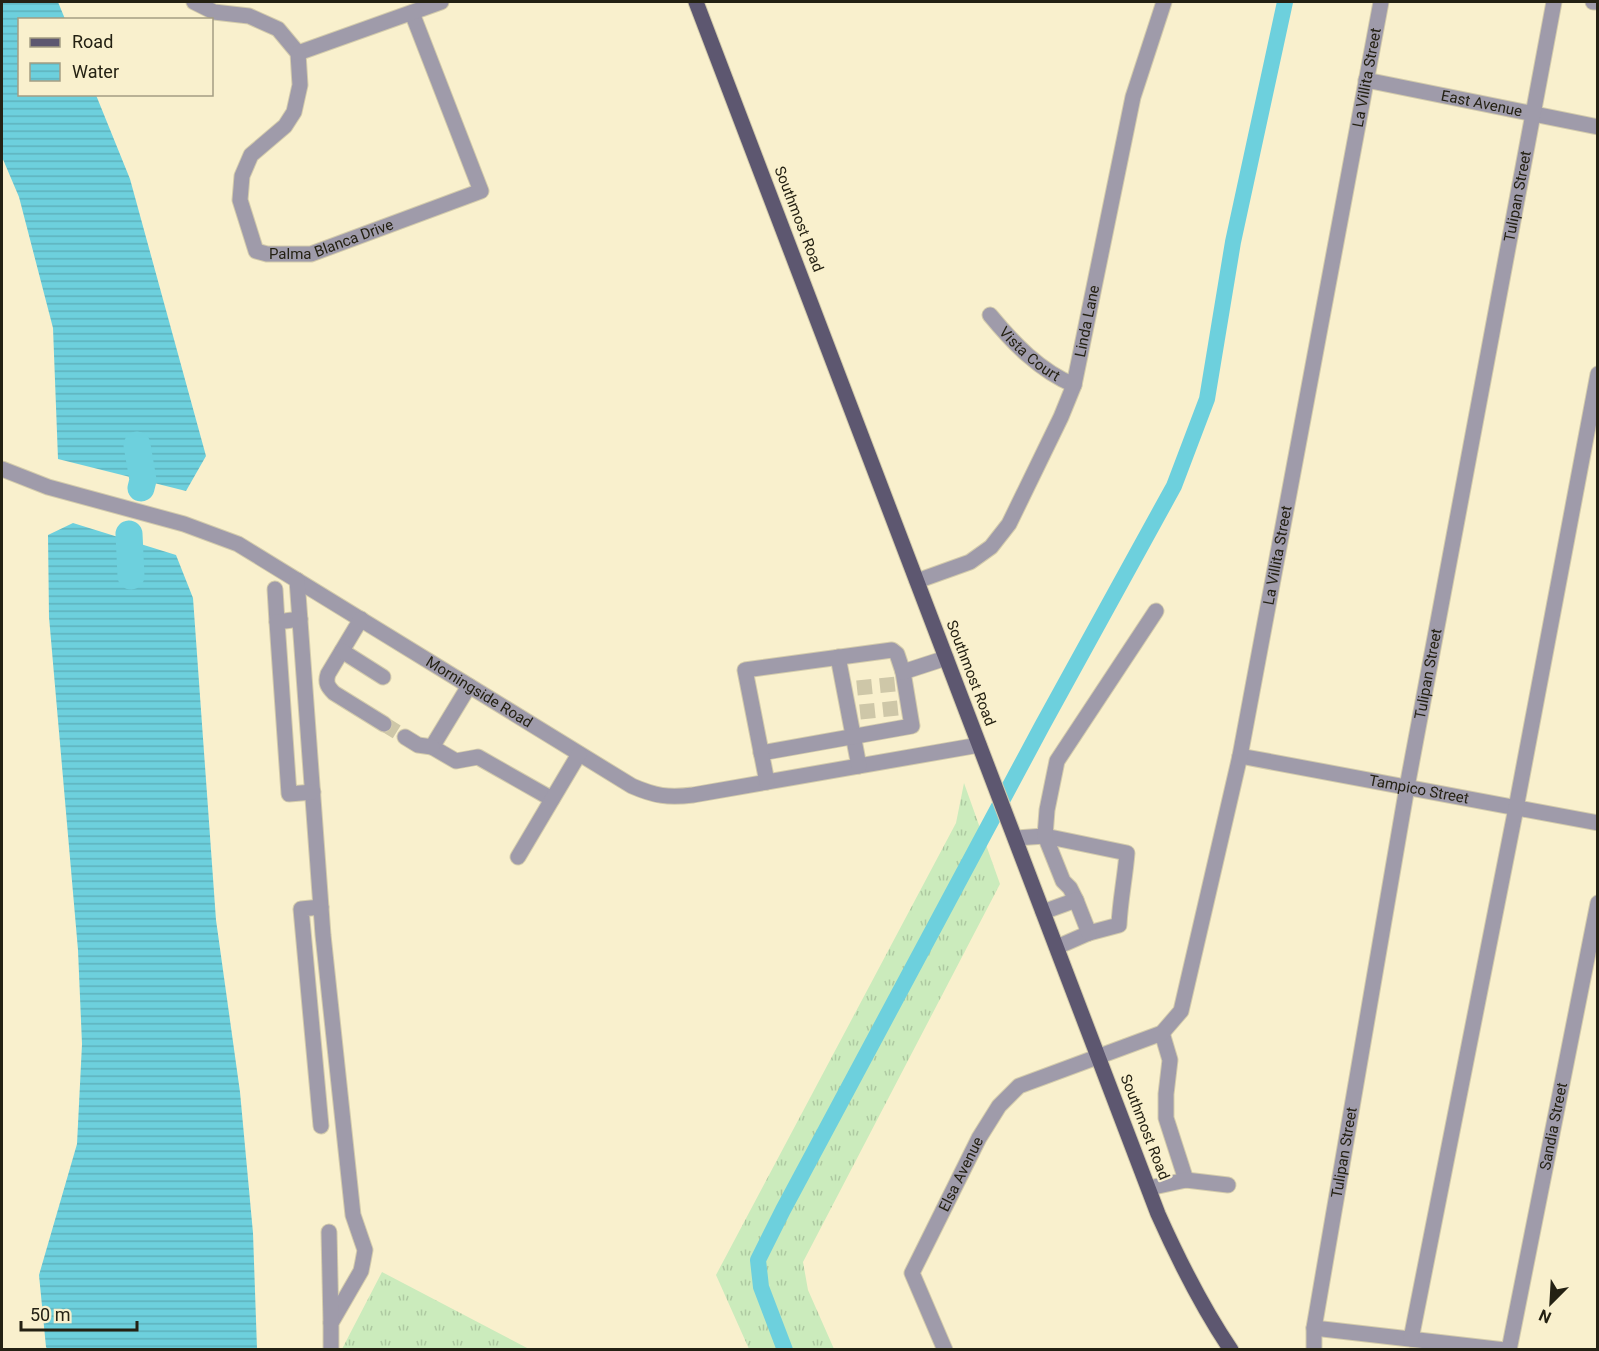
<svg xmlns="http://www.w3.org/2000/svg" width="1599" height="1351" font-family="Roboto,sans-serif">
  <defs>
    <pattern id="grass-tufts" width="24" height="20" patternUnits="userSpaceOnUse" patternTransform="scale(1.5)"><rect width="24" height="20" fill="#cbebbc"/><path d="M3 7l-1-3M5 7V3M7 7l1-3M15 17l-1-3M17 17v-4M19 17l1-3" fill="none" stroke="#aec9a1"/></pattern>
    <pattern id="water-rules" width="6" height="5" patternUnits="userSpaceOnUse" patternTransform="scale(1.5)"><rect width="6" height="5" fill="#6dd0dd"/><path d="M0 2.5h6" fill="none" stroke="#5eb2bd"/></pattern>
  </defs>
  <rect width="100%" height="100%" fill="#f9f0cd"/>
  <path fill="url(#grass-tufts)" d="M964,783L1000,884L803,1262L808,1290L834,1349H749L716,1275L956,823Z
    M382,1272L529,1349H342Z"/>
  <path fill="url(#water-rules)" d="M2,2H58L65,19L20,20V94L96,95L130,179L206,456L186,491L58,459L53,328L19,197L2,157Z
    M73,523L176,555L193,598L216,920L240,1092L253,1233L257,1349L48,1350L46,1347L39,1275L77,1144L82,1044L78,950L49,617L48,535Z"/>
  <g fill="none" stroke-linecap="round" stroke-linejoin="round">
    <path stroke="#6dd0dd" stroke-width="16" d="M785,1350L761,1287L758,1260L783,1210L1042,726L1174,486L1207,399L1233,242L1285,2"/>
    <path stroke="#6dd0dd" stroke-width="27" d="M137,445L143,480L141,488
      M129,534L131,576"/>
    <path stroke="#cec7a8" stroke-width="15" stroke-dasharray="15 8" stroke-linecap="butt" d="M857,688L896,684
      M860,712L898,708
      M384,724L405,737"/>
    <g stroke="#d3cbac" stroke-width="17">
      <g id="minor">
        <path id="s1" d="M194,2L214,12L249,16L278,29L298,53L300,85L294,112L285,126L251,155L242,176L240,200L256,251L267,254H311L481,191L412,13"/>
        <path d="M1593,2H1598"/>
        <path d="M298,53L441,2"/>
        <path id="s2" d="M1366,80L1598,127"/>
        <path id="s3" d="M990,315C1013,343 1040,371 1074,385"/>
        <path id="s4" d="M2,469L48,487L184,524L238,544L632,786C655,796 668,798 693,795L979,745"/>
        <path d="M297,580L323,935L353,1215L365,1250L363,1261L361,1271L331,1323V1350"/>
        <path id="s5" d="M917,581L970,562L991,547L1009,524L1061,417L1074,385L1133,97L1164,2"/>
        <path d="M275,589L277,622"/>
        <path d="M300,619L277,622L289,794L313,792"/>
        <path d="M361,619L328,674C325,683 328,687 334,693L384,724"/>
        <path d="M342,651L383,677"/>
        <path d="M838,657L859,766"/>
        <path d="M469,686L432,747L456,761L478,757L552,799"/>
        <path d="M405,737L418,745L432,747"/>
        <path d="M761,753L912,726L903,672"/>
        <path id="s6" d="M1240,756L1598,823"/>
        <path d="M767,782L745,670L892,650L897,654L903,672L946,658"/>
        <path d="M1015,838L1045,836L1127,853C1125,878 1120,901 1119,925L1089,933L1057,947"/>
        <path d="M518,857L579,754"/>
        <path d="M1076,900L1070,888L1063,881L1045,836L1047,810L1057,761L1156,611"/>
        <path d="M1043,912L1076,900L1089,933"/>
        <path d="M1162,1033L1170,1060L1166,1094V1118L1186,1180"/>
        <path d="M321,1126L301,909L321,907"/>
        <path d="M1149,1188L1186,1180L1228,1185"/>
        <path d="M329,1232L331,1323"/>
        <path d="M1314,1328L1505,1350"/>
        <path d="M1411,1339L1516,808L1598,374"/>
        <path id="s7" d="M945,1350L912,1273L979,1138L999,1106L1019,1086L1162,1033L1181,1011L1240,756L1381,2"/>
        <path id="s8" d="M1314,1350V1328L1407,787L1554,2"/>
        <path id="s9" d="M1509,1350L1598,903"/>
      </g>
    </g>
    <g stroke="#d3cbac" stroke-width="17">
      <path id="major" d="M696,2L1158,1214C1179,1261 1202,1307 1231,1350"/>
    </g>
    <use href="#minor" stroke="#9f9baa" stroke-width="15"/>
    <use href="#major" stroke="#5d5770" stroke-width="15"/>
  </g>
  <g text-anchor="middle" stroke-width="4.5" stroke-linejoin="round" paint-order="stroke">
    <g font-size="15" fill="#242113" stroke="#f9f0cd">
      <text dy="5" stroke="none"><textPath href="#s7" startOffset="1434">La Villita Street</textPath></text>
      <text dy="5" stroke="none"><textPath href="#s2" startOffset="118">East Avenue</textPath></text>
      <text dy="5" stroke="none"><textPath href="#s8" startOffset="1172">Tulipan Street</textPath></text>
      <text transform="translate(799 219) rotate(69)" y="5">Southmost Road</text>
      <text dy="5" stroke="none"><textPath href="#s1" startOffset="420">Palma Blanca Drive</textPath></text>
      <text dy="5" stroke="none"><textPath href="#s5" startOffset="330">Linda Lane</textPath></text>
      <text dy="5" stroke="none"><textPath href="#s3" startOffset="56">Vista Court</textPath></text>
      <text dy="5" stroke="none"><textPath href="#s7" startOffset="948">La Villita Street</textPath></text>
      <text transform="translate(971 673) rotate(69)" y="5">Southmost Road</text>
      <text dy="5" stroke="none"><textPath href="#s8" startOffset="686">Tulipan Street</textPath></text>
      <text dy="5" stroke="none"><textPath href="#s4" startOffset="531">Morningside Road</textPath></text>
      <text dy="5" stroke="none"><textPath href="#s6" startOffset="182">Tampico Street</textPath></text>
      <text dy="5" stroke="none"><textPath href="#s9" startOffset="228">Sandia Street</textPath></text>
      <text transform="translate(1145 1127) rotate(69)" y="5">Southmost Road</text>
      <text dy="5" stroke="none"><textPath href="#s8" startOffset="200">Tulipan Street</textPath></text>
      <text dy="5" stroke="none"><textPath href="#s7" startOffset="194">Elsa Avenue</textPath></text>
    </g>
  </g>
  <rect width="1599" height="1351" fill="none" stroke="#242113" stroke-width="6"/>
  <rect x="18" y="18" width="195" height="78" fill="#f9f0cd" stroke="#a49d83" stroke-width="1.5"/>
  <rect x="30" y="38" width="30" height="9" fill="#5d5770" stroke="#a49d83" stroke-width="1.5"/>
  <text x="72" y="48" font-size="18" fill="#242113">Road</text>
  <rect x="30" y="63" width="30" height="18" fill="url(#water-rules)" stroke="#a49d83" stroke-width="1.5"/>
  <text x="72" y="78" font-size="18" fill="#242113">Water</text>
  <g transform="translate(1551 1303) rotate(204)" stroke="#f9f0cd" stroke-width="4.5" paint-order="stroke">
  <path d="M0-4.5L10 22L0 15L-10 22Z" fill="#242113"/>
  <text y="-9" font-size="16" font-weight="bold" text-anchor="middle" fill="#242113">N</text>
  </g>
  <path d="M21 1321v9h116v-9" fill="none" stroke="#242113" stroke-width="3"/>
  <text x="30" y="1321" font-size="18" fill="#242113" stroke="#f9f0cd" stroke-width="4.5" paint-order="stroke">50 m</text>
</svg>
